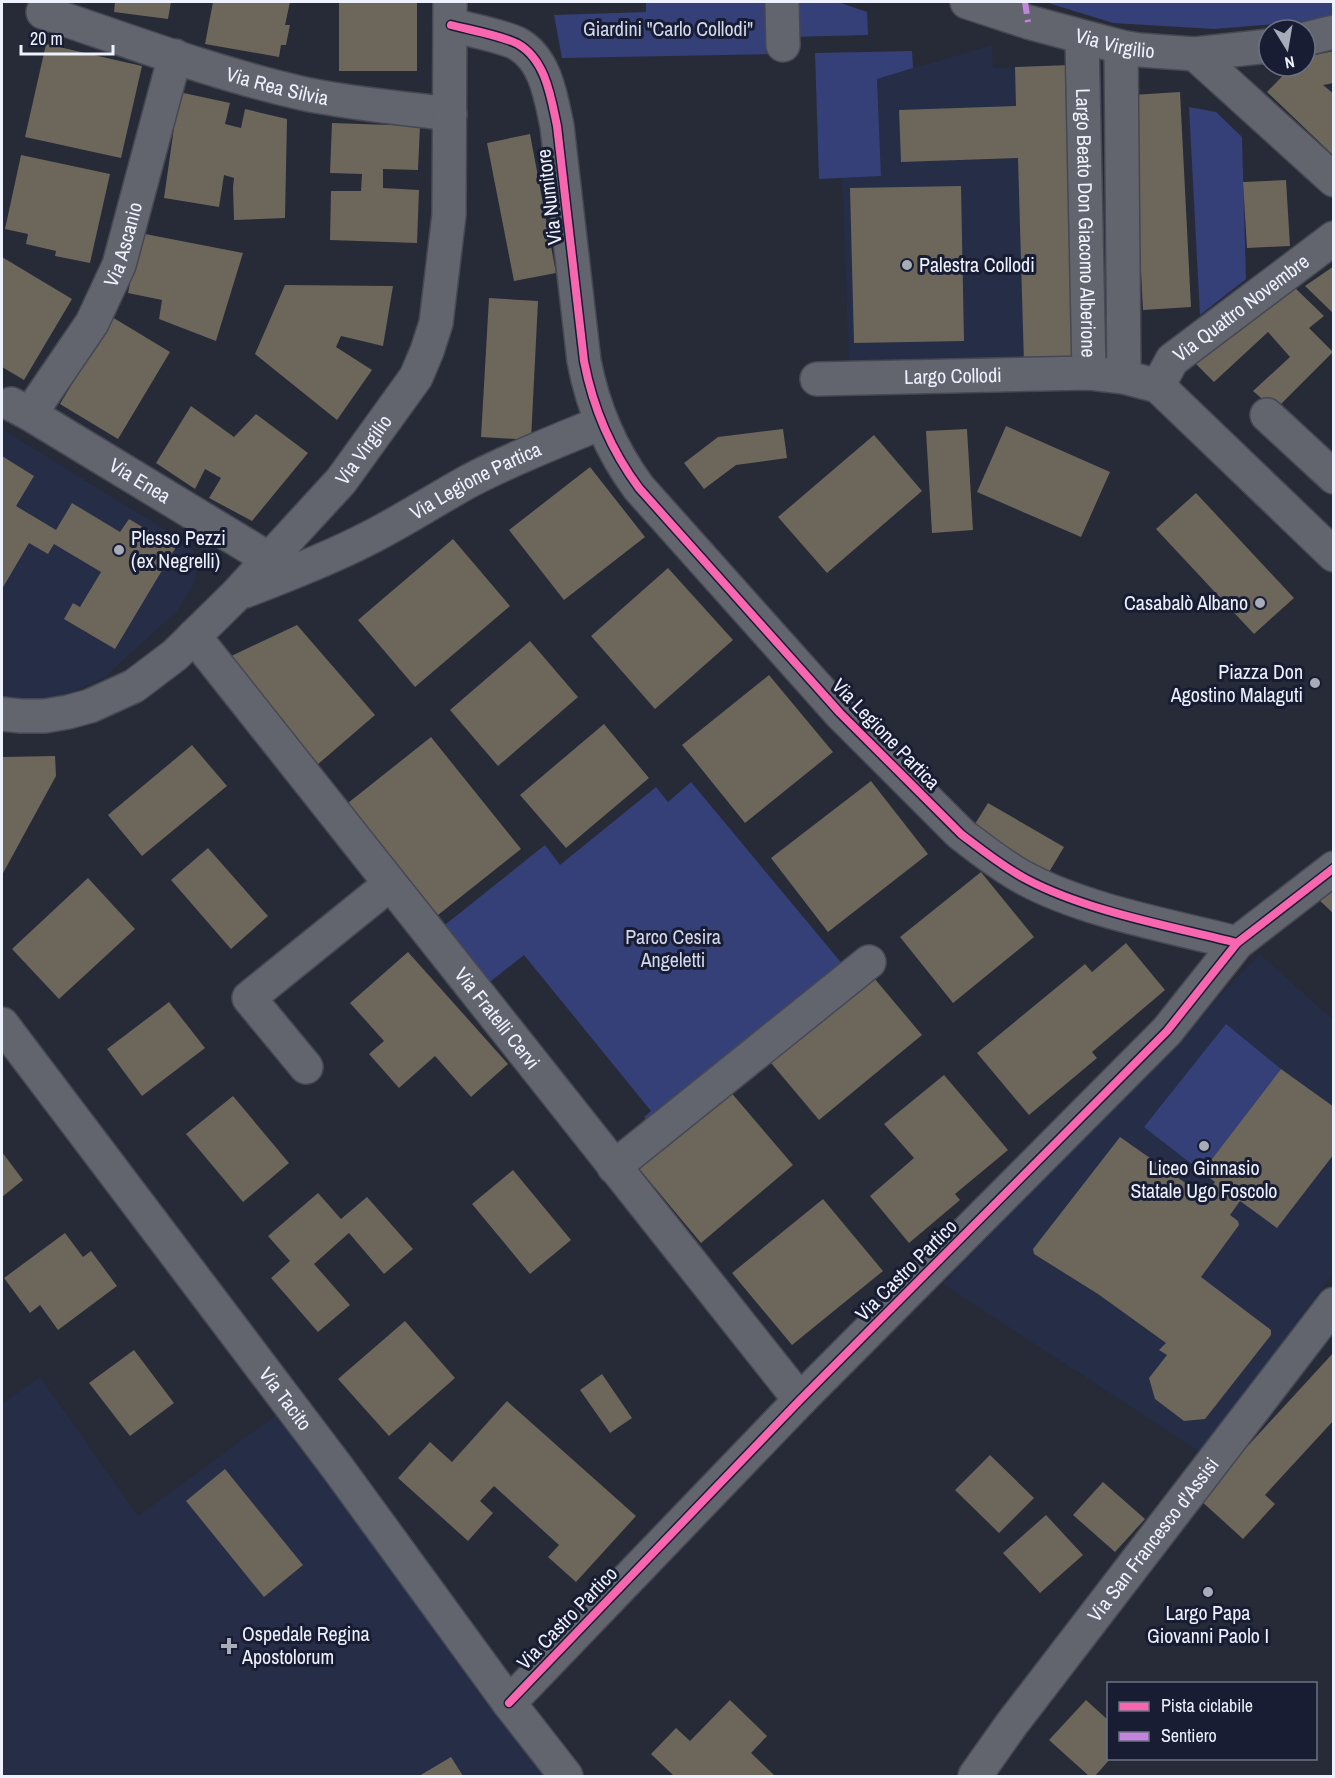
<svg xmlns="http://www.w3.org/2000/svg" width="1335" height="1778" font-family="'Archivo Narrow',sans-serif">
  <rect width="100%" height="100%" fill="#272a37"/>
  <path fill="#262d46" d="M992,45L993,68L1070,65L1078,363L849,367L842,178L881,176L877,79Z
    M2,429L182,540L193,550L197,561V571L193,585L177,611L105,677L64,696L2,706Z
    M1260,954L1333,1020V1273L1200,1452L943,1284Z
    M40,1377L138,1516L279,1413L555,1776H2V1404Z"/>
  <path fill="#354078" d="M646,2H776L777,54L562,58L554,15L646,12Z
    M789,2H838L867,12L868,35L790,37Z
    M1045,2H1333L1334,15L1299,22L1214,29L1113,23Z
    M912,51L913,68L877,79L881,176L819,179L815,53Z
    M1189,107L1216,112L1242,137L1246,279L1200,315Z
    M691,782L849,972L653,1129L644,1117L651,1111L524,955L486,985L441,928L545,845L560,865L656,787L668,802Z
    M1226,1024L1281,1069L1202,1172L1144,1127Z"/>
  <path fill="#6c665b" d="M115,2H171L168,19L114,12Z
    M213,2H290L285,25H290L286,45H281L279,57L205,44Z
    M339,2H417V71H339Z
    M46,44L142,66L121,158L25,137Z
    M1334,51V83L1323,85L1334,94V156L1267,92L1292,66H1305V57Z
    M1070,65L1078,363L1024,364L1018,158L901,162L899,110L1016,106L1015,67Z
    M179,92L230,103L225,124L241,128L245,109L287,119L285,218L234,220L233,187L234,178L224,175L219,207L164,198Z
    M1180,92L1191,307L1143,310L1132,95Z
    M332,123L420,126L418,170L383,169V188L419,190L417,243L330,240L331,191H361L362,174L330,173Z
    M530,134L556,273L514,281L487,143Z
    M21,155L110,174L90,263L55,256L56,251L26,244L28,234L5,229Z
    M1286,180L1290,246L1247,248L1243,182Z
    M961,186L964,341L854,343L850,188Z
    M140,233L243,253L216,341L159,319L162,300L128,293Z
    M2,257L72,299L24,380L2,367Z
    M1334,266V314L1305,286Z
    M1291,284L1324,316L1309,328L1333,352L1275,410L1253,391L1290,357L1268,332L1214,382L1190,358Z
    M285,285L393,286L383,346L341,336L336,347L372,370L337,420L255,354Z
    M489,298L538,301L531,440L481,437Z
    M112,317L170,352L118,439L60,404Z
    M191,406L234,437L256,414L308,453L252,521L209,498L221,478L205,469L195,489L156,463Z
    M1006,426L1110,472L1081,537L977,492Z
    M783,429L787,458L736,465L704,489L684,463L718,437Z
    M967,429L973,530L932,533L926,431Z
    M874,435L922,491L827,573L778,517Z
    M2,456L34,476L16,506L56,530L72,503L120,532L129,519L176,547L115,649L64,619L73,603L80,607L101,572L54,544L48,554L29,543L2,589Z
    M590,467L645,537L564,600L509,530Z
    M1196,493L1294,598L1254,634L1156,529Z
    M453,539L510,606L415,687L358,620Z
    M668,568L733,640L655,709L591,636Z
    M297,625L375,715L317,765L225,659Z
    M530,641L578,697L498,766L450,710Z
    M769,675L833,752L745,823L682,745Z
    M604,724L649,778L566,848L520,795Z
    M431,737L521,849L438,915L348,803Z
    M192,745L227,786L142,856L108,815Z
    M55,756L56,776L2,875V757Z
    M871,781L928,854L828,932L771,858Z
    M988,803L1064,847L1046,877L970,832Z
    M208,848L268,916L231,949L171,880Z
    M981,872L1034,937L953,1003L900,937Z
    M88,878L135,929L59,999L12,949Z
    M1334,883V914L1317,898Z
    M1126,943L1165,990L1092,1052L1097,1058L1029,1115L977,1053L1085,964L1092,972Z
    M408,952L508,1064L471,1097L435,1056L399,1088L369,1054L384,1041L350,1003Z
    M869,972L922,1035L819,1120L766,1057Z
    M169,1002L205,1048L142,1096L107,1049Z
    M1281,1069L1334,1107V1154L1277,1228L1240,1201L1230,1215L1238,1221L1239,1225L1201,1277L1271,1330V1335L1205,1419L1184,1421L1155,1399L1149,1378L1167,1355L1159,1350L1166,1343L1098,1294L1034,1254L1033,1249L1120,1137L1204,1196L1215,1182L1202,1172Z
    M944,1075L1008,1150L955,1194L960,1200L909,1243L870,1196L914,1158L884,1124Z
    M723,1083L793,1165L701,1243L631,1159Z
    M233,1096L289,1163L243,1202L186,1134Z
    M2,1152L23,1180L2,1197Z
    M513,1170L571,1240L530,1274L472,1204Z
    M318,1193L341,1219L367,1197L413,1249L384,1274L349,1233L314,1264L350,1305L318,1332L271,1278L290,1261L268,1236Z
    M823,1199L883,1271L792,1345L732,1273Z
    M65,1233L83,1257L91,1251L117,1286L58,1330L40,1305L30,1313L4,1278Z
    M405,1321L455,1378L389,1436L338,1379Z
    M134,1350L174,1403L130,1436L89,1383Z
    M1334,1352V1420L1265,1495L1275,1504L1243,1539L1199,1499Z
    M602,1374L632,1418L610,1433L580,1390Z
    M507,1401L636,1516L576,1582L548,1557L559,1545L494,1486L480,1501L493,1513L468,1541L398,1478L430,1442L452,1462Z
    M990,1455L1034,1498L999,1533L955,1490Z
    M225,1469L303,1565L264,1597L186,1501Z
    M1103,1482L1145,1519L1115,1552L1073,1515Z
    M1046,1515L1083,1555L1040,1593L1003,1553Z
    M730,1700L767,1736L751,1753L775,1776H674L651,1754L676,1728L690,1741Z
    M1086,1700L1108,1720V1758H1111L1095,1776H1089L1049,1740Z
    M451,1757L463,1776H419Z"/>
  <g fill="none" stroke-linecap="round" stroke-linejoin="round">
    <g stroke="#464853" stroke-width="36">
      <g id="minor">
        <path d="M782,2L783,45"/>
        <path id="s1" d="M967,2L1028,22L1121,47L1139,50L1195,54L1269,46"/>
        <path id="s2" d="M43,12C129,41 216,74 305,94C353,104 402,108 450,114"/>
        <path d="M451,25C470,30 503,36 518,44C546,60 551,98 557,126L584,361C593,408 610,449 639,488L840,713L961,834C982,850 1003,867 1026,879C1086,911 1170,926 1237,943"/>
        <path id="s3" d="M1082,37L1089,373"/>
        <path d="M1305,39L1334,32"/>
        <path d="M1121,47L1124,377"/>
        <path d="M1195,54L1334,180"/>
        <path id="s4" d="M817,379L1089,373L1124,377L1158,386L1334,555"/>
        <path id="s5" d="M1158,386L1172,360L1334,238"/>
        <path id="s6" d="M11,404L30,414L269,559"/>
        <path id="s7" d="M30,414L92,323L119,265L175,56"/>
        <path d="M1267,415L1334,477"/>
        <path id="s8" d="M245,591C287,575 328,559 367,539C403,521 436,499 471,480C513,458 557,441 601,423"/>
        <path id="s9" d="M194,636L800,1400"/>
        <path id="s10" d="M2,714L21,716H45L68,712L90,706L134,686L175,655L237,594L341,481L416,377L427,351L436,323L449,215L450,2"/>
        <path id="s11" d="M2,1024L337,1467L509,1703L566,1776"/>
        <path d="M306,1067L249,998L390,884"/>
        <path d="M614,1167L869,962"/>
        <path d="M509,1703L800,1400L1167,1031L1237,943L1334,868"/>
        <path id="s12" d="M975,1776L1011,1725L1334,1304"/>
      </g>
    </g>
    <use href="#minor" stroke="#62656d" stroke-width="33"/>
    <path stroke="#c483df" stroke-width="6" stroke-dasharray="12 6" stroke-linecap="butt" d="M1025,2L1028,22"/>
    <g stroke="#181d33" stroke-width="11">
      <path id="cycleway" d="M451,25C470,30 503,36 518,44C546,60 551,98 557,126L584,361C593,408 610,449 639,488L840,713L961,834C982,850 1003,867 1026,879C1086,911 1170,926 1237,943
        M509,1703L800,1400L1167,1031L1237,943L1334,868"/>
    </g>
    <use href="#cycleway" stroke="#f766af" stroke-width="8"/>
  </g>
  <g fill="#a8acb8" stroke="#181d33" stroke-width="2">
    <circle cx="907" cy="265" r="6"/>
    <circle cx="119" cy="550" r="6"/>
    <circle cx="1260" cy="603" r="6"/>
    <circle cx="1315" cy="683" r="6"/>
    <circle cx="1204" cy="1146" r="6"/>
    <circle cx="1208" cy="1592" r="6"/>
    <path d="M226 1637h6v6h6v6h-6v6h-6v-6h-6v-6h6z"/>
  </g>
  <g text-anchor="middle" stroke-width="6" stroke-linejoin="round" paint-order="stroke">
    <g font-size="20" fill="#d2d8ed" stroke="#181d33">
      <text x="668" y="36">Giardini "Carlo Collodi"</text>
      <text x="673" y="944">Parco Cesira<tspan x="673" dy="23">Angeletti</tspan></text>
    </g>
    <g font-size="20" fill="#eef2fe" stroke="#181d33">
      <text dy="7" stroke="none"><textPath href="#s1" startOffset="154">Via Virgilio</textPath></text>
      <text dy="7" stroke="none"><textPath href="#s2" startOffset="246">Via Rea Silvia</textPath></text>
      <text transform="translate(549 197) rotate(-97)" y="7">Via Numitore</text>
      <text dy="7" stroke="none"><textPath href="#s3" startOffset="186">Largo Beato Don Giacomo Alberione</textPath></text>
      <text dy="7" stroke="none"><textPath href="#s7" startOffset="195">Via Ascanio</textPath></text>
      <text dy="7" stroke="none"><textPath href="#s5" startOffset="116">Via Quattro Novembre</textPath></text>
      <text dy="7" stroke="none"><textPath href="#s4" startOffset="136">Largo Collodi</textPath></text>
      <text dy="7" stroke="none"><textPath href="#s10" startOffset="468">Via Virgilio</textPath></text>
      <text dy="7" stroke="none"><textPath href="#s6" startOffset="150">Via Enea</textPath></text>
      <text dy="7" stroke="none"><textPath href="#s8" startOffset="256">Via Legione Partica</textPath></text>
      <text transform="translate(886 734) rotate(46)" y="7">Via Legione Partica</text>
      <text dy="7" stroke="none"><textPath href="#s9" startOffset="488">Via Fratelli Cervi</textPath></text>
      <text transform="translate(906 1270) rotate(-45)" y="7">Via Castro Partico</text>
      <text dy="7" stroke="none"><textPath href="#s11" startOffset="470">Via Tacito</textPath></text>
      <text dy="7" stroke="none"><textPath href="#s12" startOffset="296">Via San Francesco d'Assisi</textPath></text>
      <text transform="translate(567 1618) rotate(-46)" y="7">Via Castro Partico</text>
    </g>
    <g font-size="20" fill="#eef2fe" stroke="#181d33" text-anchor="start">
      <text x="919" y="272">Palestra Collodi</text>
      <text x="131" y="545">Plesso Pezzi<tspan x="131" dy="23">(ex Negrelli)</tspan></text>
      <text x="1248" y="610" text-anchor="end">Casabalò Albano</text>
      <text x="1303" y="679" text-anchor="end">Piazza Don<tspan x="1303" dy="23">Agostino Malaguti</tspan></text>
      <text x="1204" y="1175" text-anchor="middle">Liceo Ginnasio<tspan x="1204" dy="23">Statale Ugo Foscolo</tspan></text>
      <text x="1208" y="1620" text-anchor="middle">Largo Papa<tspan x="1208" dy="23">Giovanni Paolo I</tspan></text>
      <text x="242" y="1641">Ospedale Regina<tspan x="242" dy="23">Apostolorum</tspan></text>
    </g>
  </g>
  <rect width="1335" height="1778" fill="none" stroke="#eef2fe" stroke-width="6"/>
  <rect x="1107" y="1682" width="210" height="78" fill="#181d33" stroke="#6e7284" stroke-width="1.5"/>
  <rect x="1119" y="1702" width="30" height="9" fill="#f766af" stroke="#6e7284" stroke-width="1.5"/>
  <text x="1161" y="1712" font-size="18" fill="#eef2fe">Pista ciclabile</text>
  <rect x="1119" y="1732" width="30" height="9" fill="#c483df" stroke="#6e7284" stroke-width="1.5"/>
  <text x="1161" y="1742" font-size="18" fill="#eef2fe">Sentiero</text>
  <g transform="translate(1287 48) rotate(169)"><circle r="28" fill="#181d33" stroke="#6e7284" stroke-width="1.5"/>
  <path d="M0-4.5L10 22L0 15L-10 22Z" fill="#a8acb8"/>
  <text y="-9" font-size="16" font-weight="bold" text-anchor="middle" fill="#eef2fe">N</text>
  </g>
  <path d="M21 45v9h92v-9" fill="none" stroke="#eef2fe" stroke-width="3"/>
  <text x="30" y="45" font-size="18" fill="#eef2fe" stroke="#181d33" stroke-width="4.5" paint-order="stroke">20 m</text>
</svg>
